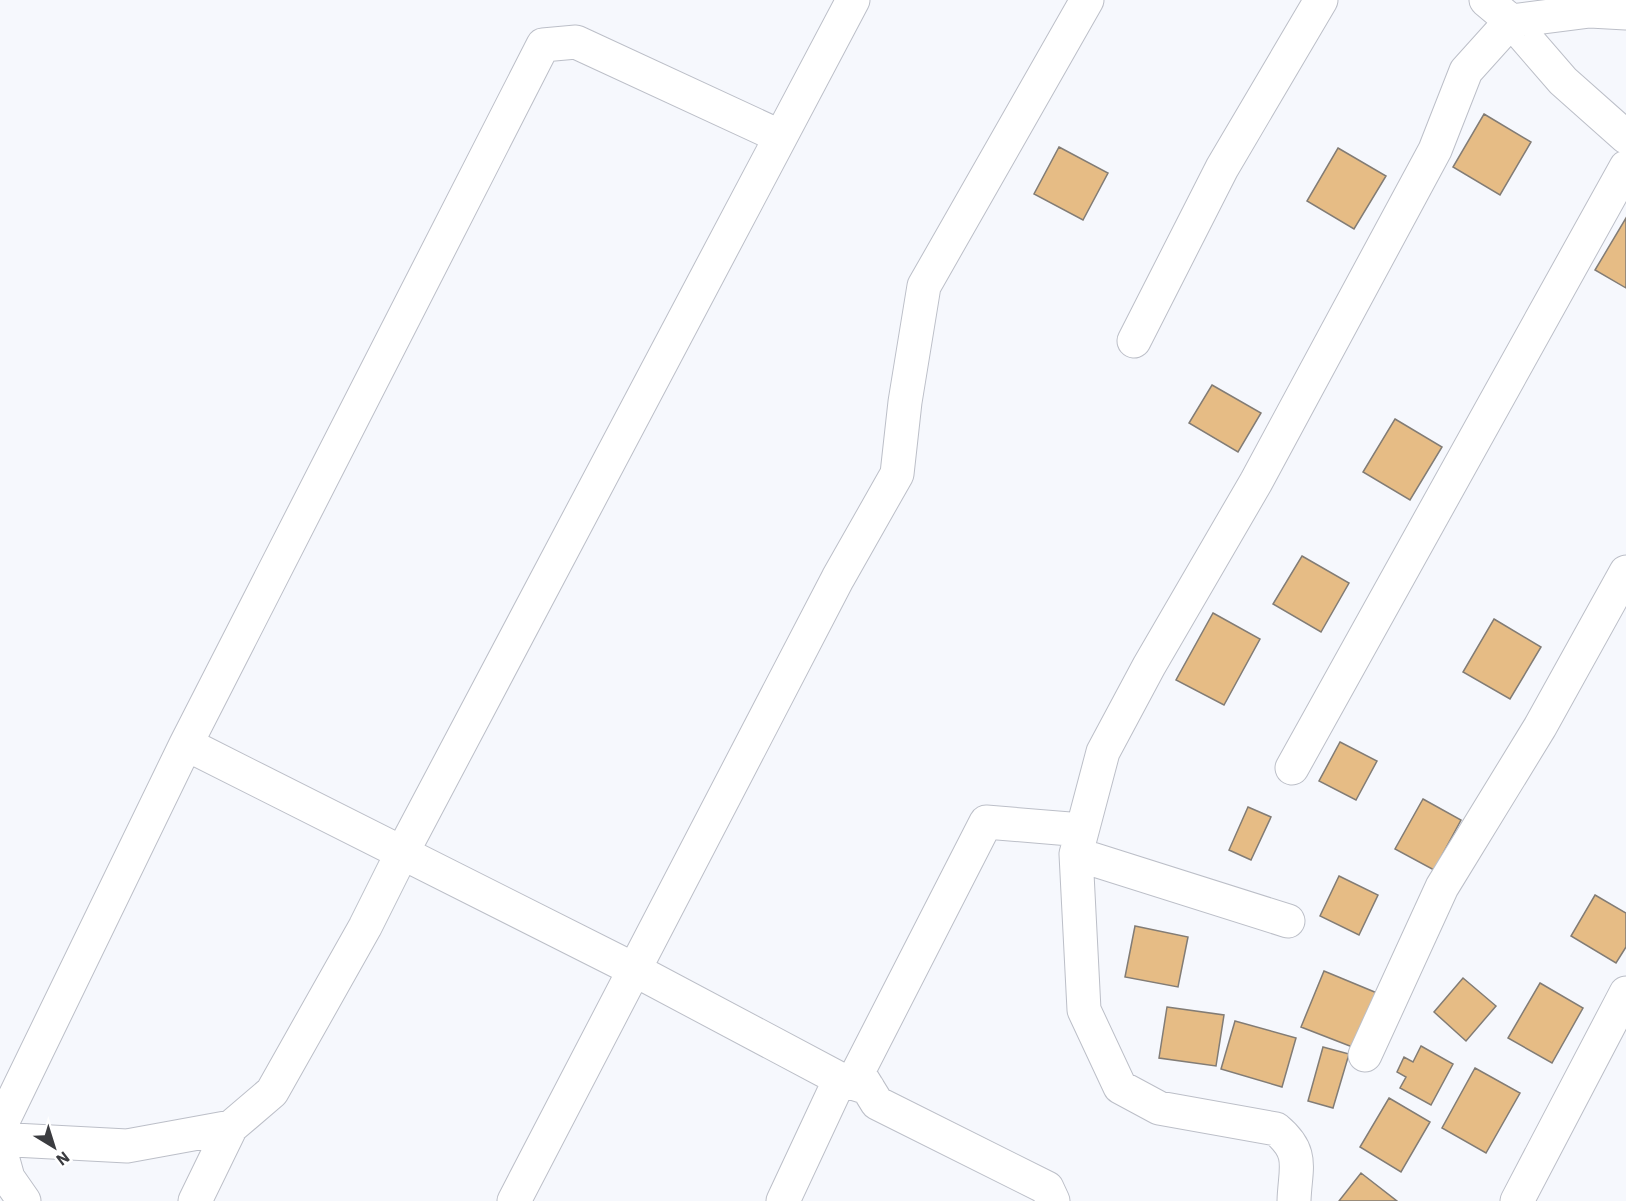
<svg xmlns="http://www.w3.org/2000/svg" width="1626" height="1201" font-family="'IBM Plex Sans',sans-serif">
  <rect width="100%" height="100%" fill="#f6f8fd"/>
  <path fill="#e6bc85" stroke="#827c75" stroke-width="1.5" d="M1484,114L1531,142L1500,195L1453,167Z
    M1059,147L1108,173L1083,220L1034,194Z
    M1338,148L1386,176L1354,229L1307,201Z
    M1626,218V288L1595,270Z
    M1212,385L1261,413L1238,452L1189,423Z
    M1395,419L1442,447L1410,500L1363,472Z
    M1302,556L1349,583L1321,632L1273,604Z
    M1213,613L1260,639L1224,705L1176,680Z
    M1494,619L1541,647L1510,699L1463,672Z
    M1340,742L1377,761L1356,800L1319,781Z
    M1423,799L1461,820L1434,870L1395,849Z
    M1248,807L1271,817L1251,860L1229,850Z
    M1339,876L1378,895L1359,935L1320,916Z
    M1595,895L1626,913V947L1616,963L1571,936Z
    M1135,926L1188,937L1178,987L1125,977Z
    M1324,971L1377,993L1355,1048L1301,1027Z
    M1463,978L1496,1006L1466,1041L1434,1012Z
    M1540,983L1583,1008L1552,1063L1508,1038Z
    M1167,1007L1224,1015L1216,1066L1159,1058Z
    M1235,1021L1296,1038L1282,1087L1221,1069Z
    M1421,1046L1453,1064L1431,1105L1400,1088L1406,1077L1397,1072L1404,1057L1413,1062Z
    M1323,1047L1349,1054L1333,1108L1308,1101Z
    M1475,1068L1520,1093L1486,1153L1442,1128Z
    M1389,1098L1430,1122L1401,1172L1360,1147Z
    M1361,1173L1397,1201H1339Z"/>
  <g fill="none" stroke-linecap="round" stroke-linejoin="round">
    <g stroke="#bcbfc8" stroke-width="35">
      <path id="minor" d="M1486,0L1511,21L1563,81L1626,137
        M1134,341L1222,168L1321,0
        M186,744L543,45L576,42L779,136
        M1292,768L1626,167
        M1076,854L1288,921
        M1365,1055L1442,887L1540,727L1626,572
        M0,1127L186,744L633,969L840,1079L868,1088
        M0,1136L14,1140L127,1146L231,1127L272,1092L365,927L402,853L853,0
        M0,1149L8,1178L24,1201
        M195,1201L231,1127
        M514,1201L838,578L897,474L905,402L924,286L1087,0
        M783,1201L840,1079
        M1053,1201L1047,1188L877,1103L858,1072L986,822L1082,830
        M1294,1201C1295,1168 1305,1153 1276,1129L1159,1108L1120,1087L1084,1010L1076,854L1103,752L1149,666L1256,482L1435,150L1466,71L1511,21L1590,11L1626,13
        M1517,1201L1626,993"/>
    </g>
    <use href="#minor" stroke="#fff" stroke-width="33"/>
  </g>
  <g transform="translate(54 1147) rotate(142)" stroke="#ffffff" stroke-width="4.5" paint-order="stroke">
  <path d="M0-4.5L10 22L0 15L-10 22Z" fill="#3b3c40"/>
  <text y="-9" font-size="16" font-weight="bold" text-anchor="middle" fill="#3b3c40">N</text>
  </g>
</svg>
